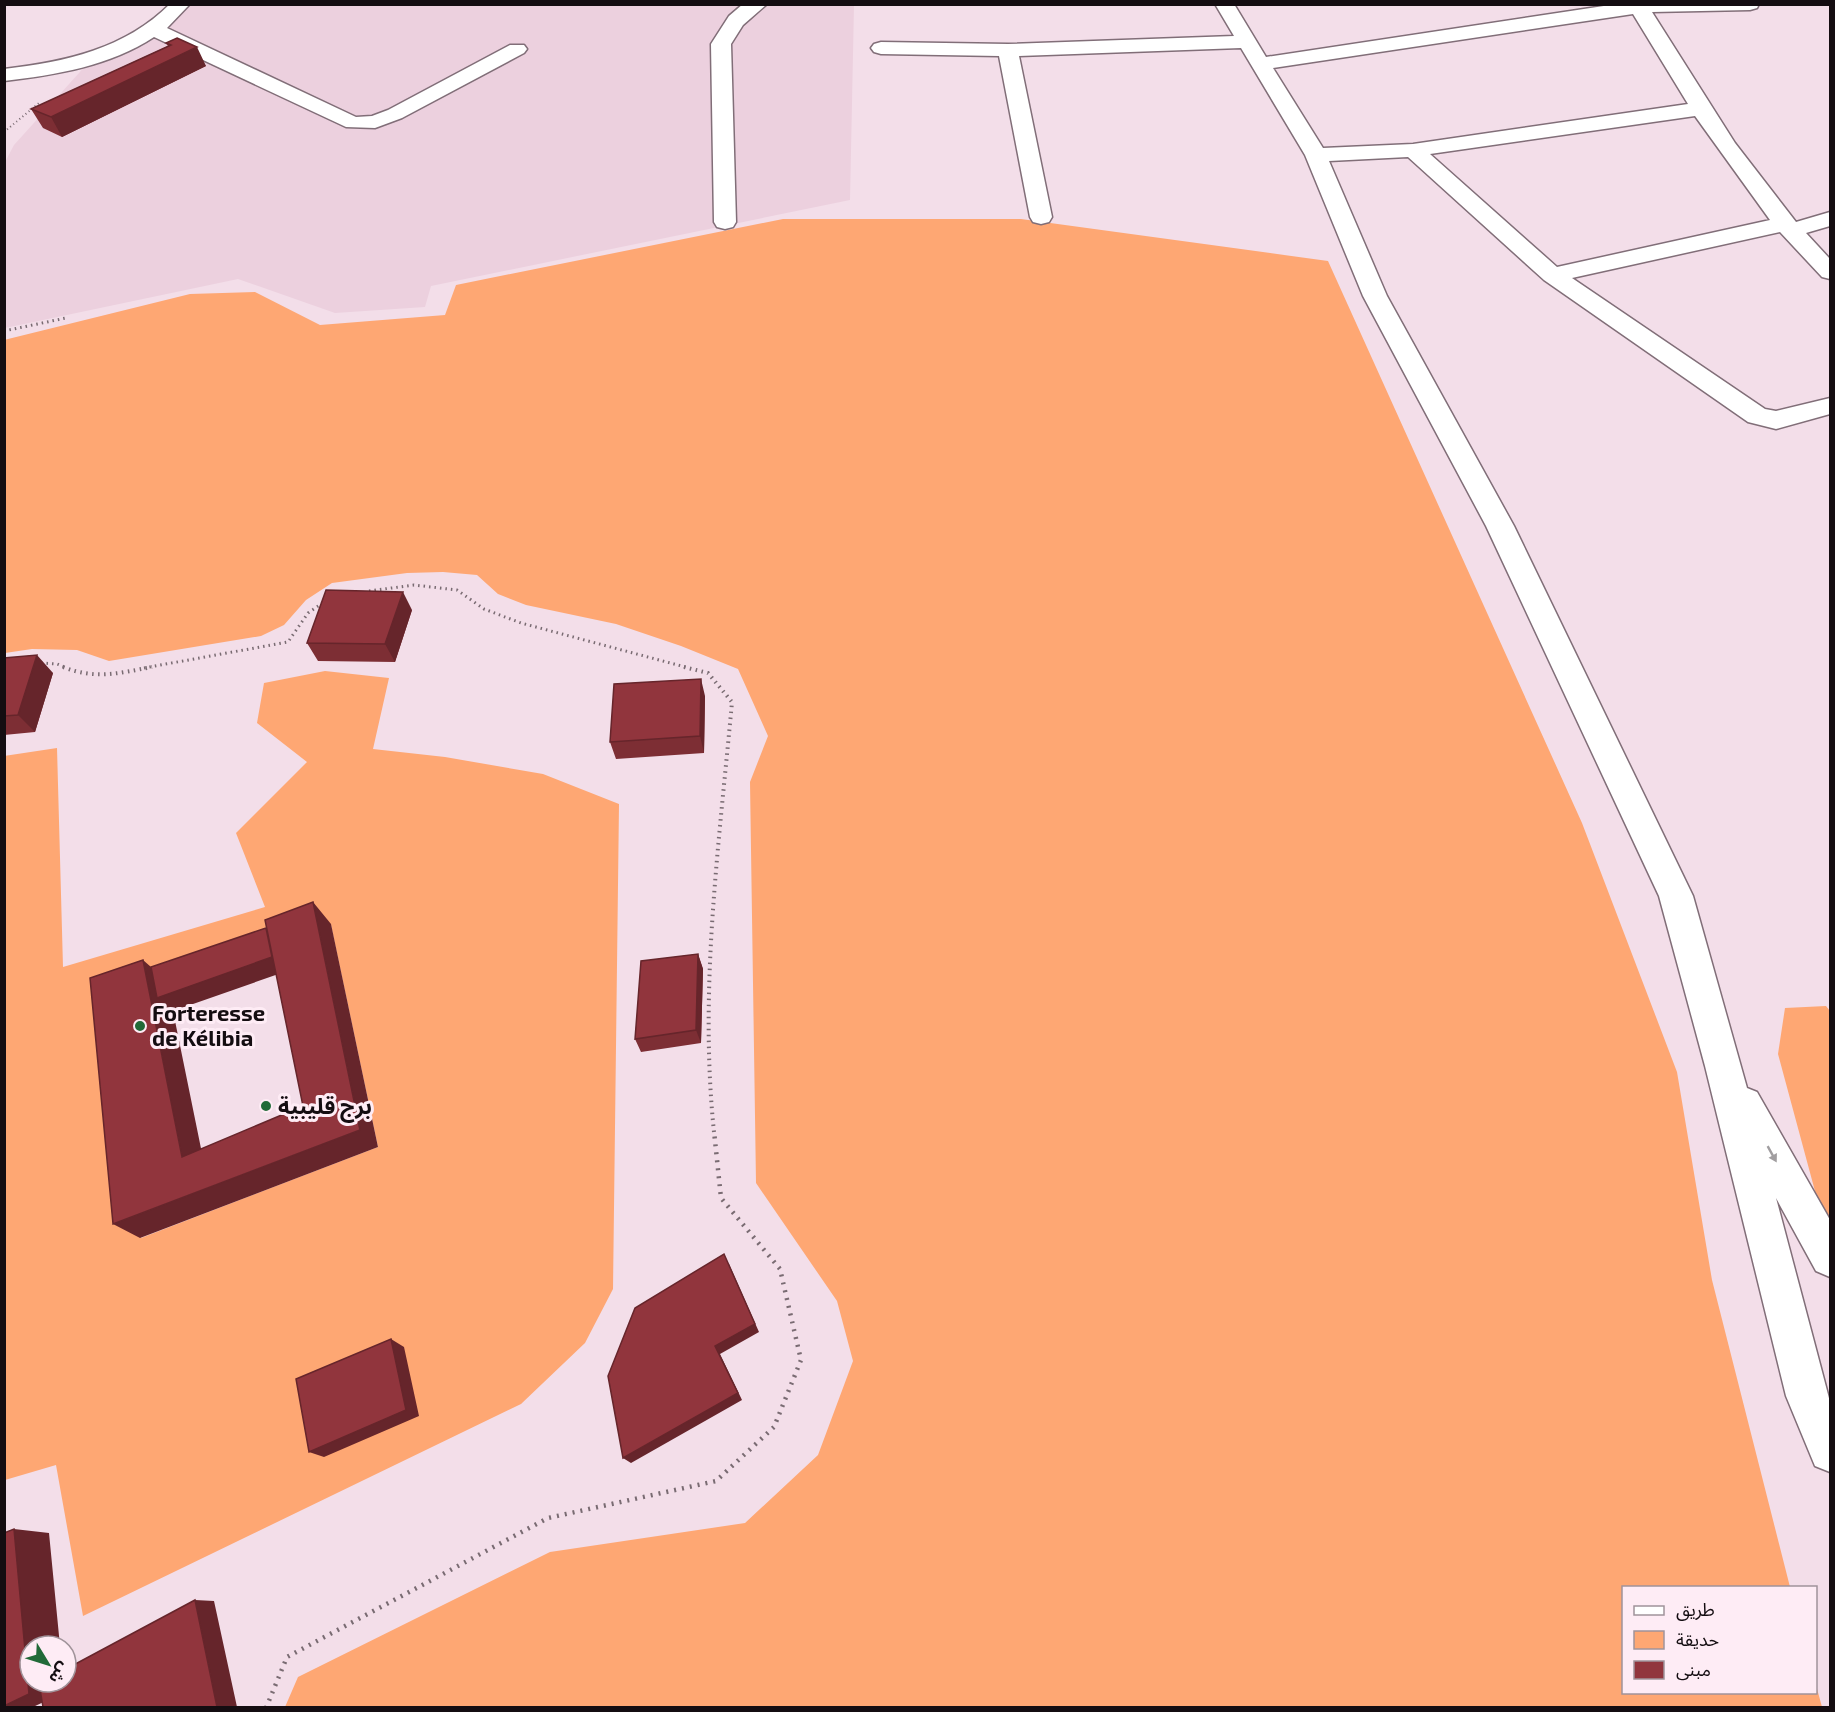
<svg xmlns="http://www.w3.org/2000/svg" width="1835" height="1712" font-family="'Exo 2','Noto Sans Arabic',sans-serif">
  <rect width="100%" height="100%" fill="#f3dee9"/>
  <path fill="#ecd0de" d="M184,5H854L850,200L431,286L425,307L335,313L238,279L5,328L4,164L14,145L88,63L142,46Z"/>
  <path fill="#fea773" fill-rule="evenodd" d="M783,219H1021L1328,261L1582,823L1677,1072L1712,1280L1790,1587L1624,1588V1692H1816V1685L1822,1707H285L298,1677L550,1552L745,1523L818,1455L853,1361L837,1301L756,1183L750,782L768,736L738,669L681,646L616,624L526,605L498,594L477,575L443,572L407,573L332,583L306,600L284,625L261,636L109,661L77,650L32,649L5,653L4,340L190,294L255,292L320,325L445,315L456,285Z
    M325,671L389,678L373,749L445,757L543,774L619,804L613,1289L585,1343L521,1404L83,1616L56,1465L5,1480L4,756L57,748L63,967L265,907L236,833L307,762L257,723L264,683ZM331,925L378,1147L141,1238L115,998Z
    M1826,1006L1830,1011V1224L1819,1206L1778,1054L1785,1008Z"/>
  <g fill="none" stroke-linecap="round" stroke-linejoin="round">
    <g stroke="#816e78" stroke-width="3">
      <path id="minor" d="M170,4H190L167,28L356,117L372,116L388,110L510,45H524L527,49L524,53L402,118L375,128L346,127L154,37C110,66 56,75 4,81V69C65,62 125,49 170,4Z
        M743,4H767L743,25L731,44L736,222L733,227L725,229L717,227L714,222L711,44L729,16Z
        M1215,4H1234L1266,57L1617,4H1759L1757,8L1750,10L1652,12L1735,143L1796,222L1830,212V226L1806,233L1830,259V279L1822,277L1780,232L1572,278L1765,409L1776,411L1830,398V414L1776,429L1748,422L1544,280L1408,157L1329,161L1387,296L1514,526L1693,896L1747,1088L1757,1092L1830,1220V1277L1816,1271L1776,1198L1830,1402V1472L1815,1466L1786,1396L1705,1066L1659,896L1486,526L1363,296L1305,155L1241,48L1019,56L1052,217L1049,222L1041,224L1033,222L1030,217L999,56L881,54L874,52L871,48L874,44L881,42L1008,44L1234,36ZM1633,14L1688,104L1413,144L1323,148L1273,68ZM1695,116L1770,220L1557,267L1430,154Z"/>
    </g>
    <path stroke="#796b72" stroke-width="2" stroke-dasharray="1 3" stroke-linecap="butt" d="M4,132L39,103"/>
    <path stroke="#796b72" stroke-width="3" stroke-dasharray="1.5 4" stroke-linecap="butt" d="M4,331L66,318
      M369,591L414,585L457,590L484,609L521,623L689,668
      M41,663L57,664L67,668
      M144,668L288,642L308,613L324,602"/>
    <path stroke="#796b72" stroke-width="4" stroke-dasharray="1.5 4.5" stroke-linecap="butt" d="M63,667C96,680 119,673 152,667
      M684,667L708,673L732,702C719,845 699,989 714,1132"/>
    <path stroke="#796b72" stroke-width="4.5" stroke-dasharray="2 6" stroke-linecap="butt" d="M266,1708L287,1657L548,1518L716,1481L774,1427L801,1360L780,1269L721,1198L714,1131"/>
    <use href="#minor" fill="#fff" fill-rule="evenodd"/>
  </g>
  <path fill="#7d2e34" d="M177,38L206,66L62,137L43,128L31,109L168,46L166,43Z
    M412,610L395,662L318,661L307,643Z
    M4,658L53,673L35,732L4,735Z
    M705,696L704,753L616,759L610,742Z
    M698,954L703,969L701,1043L641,1052L635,1039Z"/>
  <path fill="#66252b" d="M197,47L206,66L62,137L51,117Z
    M403,592L412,610L395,662L385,644Z
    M37,655L53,673L35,732L18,715Z
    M701,679L705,696L704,753L700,736Z
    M313,902L331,924L378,1147L140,1238L113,1224L360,1130Z
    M698,954L703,969L701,1043L696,1030Z
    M276,956L290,970L173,1011L206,1173L182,1157L143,960L167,981Z
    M729,1264L759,1332L720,1354L742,1400L631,1463L623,1458L715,1346Z
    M391,1339L404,1347L419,1416L324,1457L309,1452Z
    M14,1529L49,1533L60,1646H30V1682H64L65,1692L33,1707H4Z
    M195,1600L214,1601L237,1707H217Z"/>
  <path fill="#91353d" stroke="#66252b" stroke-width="1.5" d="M177,38L197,47L51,117L31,109L171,45L166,43Z
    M326,590L403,592L385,644L307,643Z
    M37,655L18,715L4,716V658Z
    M701,679L700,736L610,742L614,684Z
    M313,902L360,1130L113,1224L90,978L143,960L182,1157L303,1106L265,920Z
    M266,928L272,957L157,998L151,967Z
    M698,954L696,1030L635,1039L641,961Z
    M724,1254L755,1324L715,1346L738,1393L623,1458L608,1376L635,1308Z
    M391,1339L406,1410L309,1452L296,1379Z
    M14,1529L29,1694L4,1706V1533Z
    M195,1600L217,1707H43L39,1683L41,1682H66V1669Z"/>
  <defs><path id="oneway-solid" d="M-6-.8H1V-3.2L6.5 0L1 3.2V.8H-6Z" transform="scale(1.5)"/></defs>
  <use fill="#a19ea0" href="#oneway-solid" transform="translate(1772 1154) rotate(61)"/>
  <g fill="#216a38" stroke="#feecf5" stroke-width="2">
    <circle cx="140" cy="1026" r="6"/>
    <circle cx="266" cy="1106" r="6"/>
  </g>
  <g text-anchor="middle" stroke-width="6" stroke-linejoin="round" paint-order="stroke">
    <g font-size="22" font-weight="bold" fill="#140d11" stroke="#feecf5" text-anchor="start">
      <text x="152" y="1021">Forteresse<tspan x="152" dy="25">de Kélibia</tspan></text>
      <text x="278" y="1114">برج قليبية</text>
    </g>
  </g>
  <rect width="1835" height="1712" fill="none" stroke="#140d11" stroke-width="12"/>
  <rect x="1622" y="1586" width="195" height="108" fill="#feecf5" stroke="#a0939a" stroke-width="1.5"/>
  <rect x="1634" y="1606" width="30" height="9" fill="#ffffff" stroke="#a0939a" stroke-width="1.5"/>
  <text x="1676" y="1616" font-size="18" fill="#140d11">طريق</text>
  <rect x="1634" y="1631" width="30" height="18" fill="#fea773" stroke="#a0939a" stroke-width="1.5"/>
  <text x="1676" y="1646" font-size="18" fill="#140d11">حديقة</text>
  <rect x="1634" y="1661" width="30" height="18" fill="#91353d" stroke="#a0939a" stroke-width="1.5"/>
  <text x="1676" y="1676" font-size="18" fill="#140d11">مبنى</text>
  <g transform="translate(48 1664) rotate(128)"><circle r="28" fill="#feecf5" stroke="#a0939a" stroke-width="1.5"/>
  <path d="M0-4.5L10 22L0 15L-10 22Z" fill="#216a38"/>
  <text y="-9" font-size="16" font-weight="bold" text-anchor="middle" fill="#140d11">ش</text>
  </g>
</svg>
